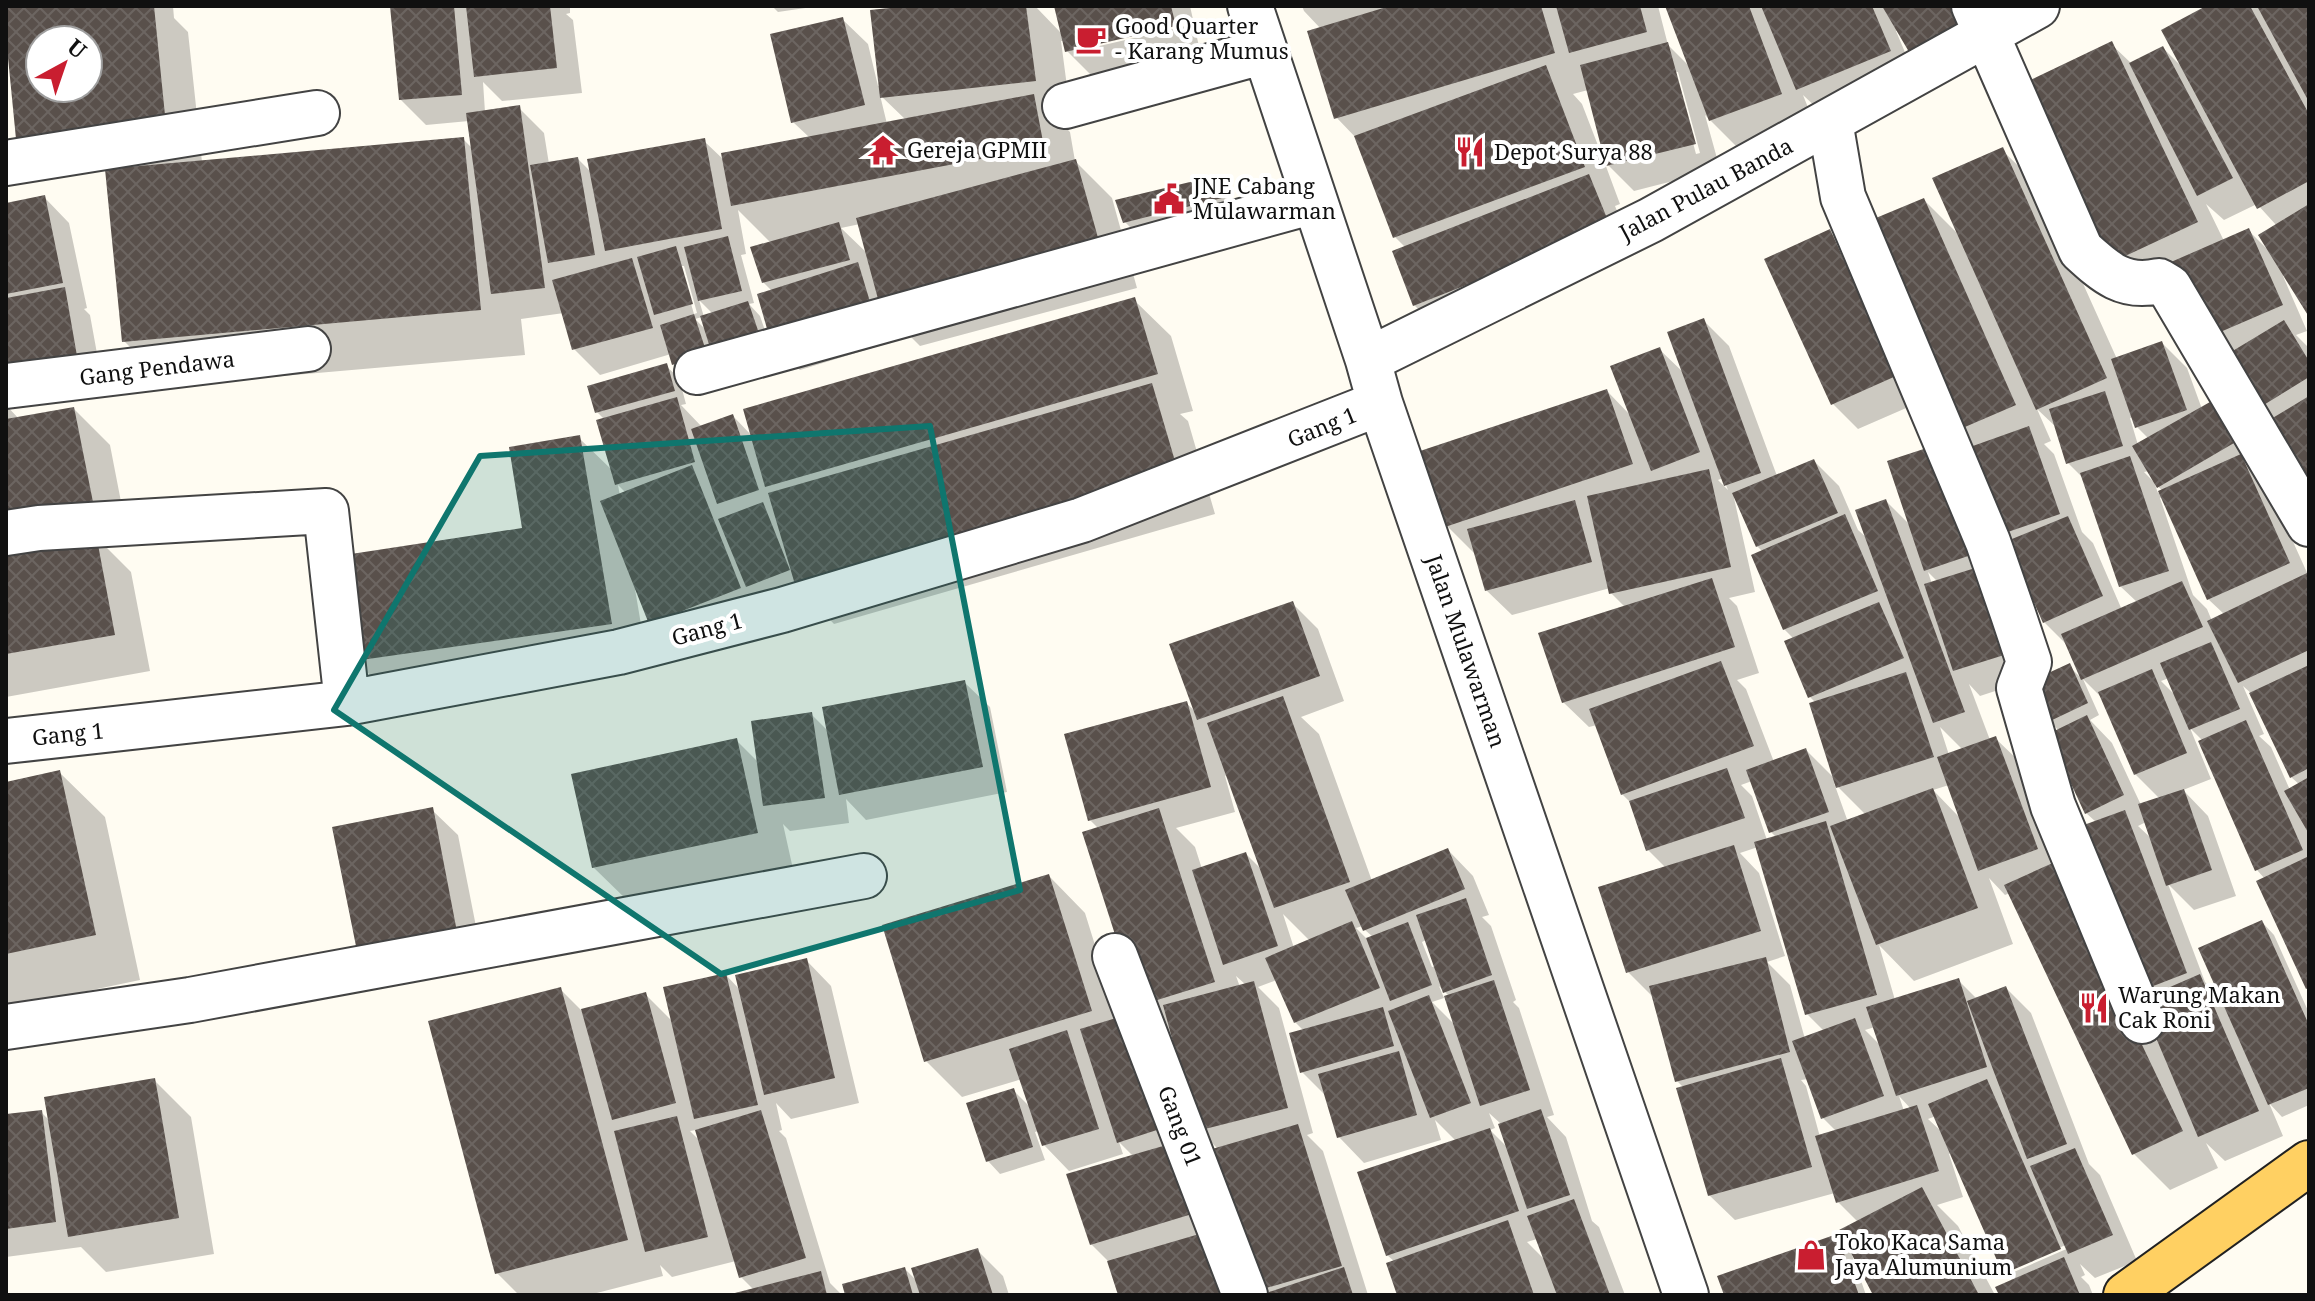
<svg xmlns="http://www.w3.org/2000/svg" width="2315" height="1301" font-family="'Noto Serif',serif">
  <defs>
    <pattern id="building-cross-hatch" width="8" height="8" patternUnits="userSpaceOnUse" patternTransform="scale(2)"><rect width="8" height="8" fill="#59504b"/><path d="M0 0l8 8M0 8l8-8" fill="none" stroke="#6c6561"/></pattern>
  </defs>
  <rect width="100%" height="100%" fill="#fffcf2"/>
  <path fill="#0003" fill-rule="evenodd" d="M28,6H173L174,18L188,32L202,162L463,139L473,149L469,121L426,125L400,99L392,6H570V13L566,14L573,20L582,93L502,101L483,82L485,112L519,108L544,133L549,164L578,159L592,173L704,141L725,161L810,138L793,122L842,19L868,44L878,86L881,85L927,6H1035L1062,34L1056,6H1190L1200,51L1092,76L1067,51L1064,41H1061L1071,117L1056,118L1070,132L1075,161L1112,198L1137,288L920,346L891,317L898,340L800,370L774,345L772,291L763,282L771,243L738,210L746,254L741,255L754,303L749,304L760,316L774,357L687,377L674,364L671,354L600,375L574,349L564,313L521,319L525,355L169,386L124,341L107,170L55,175L6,17V10ZM1185,22L1186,26L1082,50V46ZM40,40H88V88H40ZM880,95L906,120L887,124ZM860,224L868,254L841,228ZM680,266H684L697,313L694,314ZM699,300L713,314L704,317ZM702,317L706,330L695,319Z
    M772,6H819L778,12Z
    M1302,6H1658L1668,45L1690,67L1667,6H1969L1896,31L1915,76L1823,114L1803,95L1817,130L1747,157L1705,115L1720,169L1634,191L1604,161L1620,204L1615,206L1635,254L1440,330L1414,305L1406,248L1395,237L1358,140L1336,117L1321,29L1304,11ZM1674,72H1678L1700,153L1696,154ZM1588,90L1607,160L1604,161L1582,104L1573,94Z
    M2211,6H2256L2258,8L2262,6H2309V313L2286,275L2283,276L2307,331L2296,335L2309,348V500L2224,358L2108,264L2111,44L2132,64L2163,48L2181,66ZM2206,204L2224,220L2257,204L2277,226L2268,250L2249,231L2224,241Z
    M2002,150L2039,186L2117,359L2162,343L2187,368L2202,409L2210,404L2235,430L2266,482L2309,577V989L2265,879L2257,870L2201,742L2203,741L2190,728L2211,779L2183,790L2208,816L2236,896L2194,910L2168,884L2205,982L2223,1001L2262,922L2274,935L2309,1013V1105L2282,1117L2269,1103L2283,1136L2225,1161L2206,1143L2218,1168L2170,1190L2134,1154L2010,893L2005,895L1989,878L2013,944L1914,981L1879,945L1895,1000L1958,980L1977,999L2006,988L2031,1013L2089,1164L2100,1175L2137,1261L2095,1278L2080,1264L2085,1275L2081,1277L2089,1285L2093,1295H2001L2013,1281L2005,1273L1952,1153L1949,1154L1963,1197L1937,1205L1958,1226L1995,1295H1876L1859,1223L1838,1202L1835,1193L1735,1220L1709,1195L1684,1088L1676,1080L1653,997L1628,972L1666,868L1648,850L1632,804L1622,794L1597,725L1589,727L1563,702L1626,608L1611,593L1610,588L1512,615L1486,590L1477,556L1447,526L1607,391L1632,417L1659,349L1686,375L1703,320L1729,346L1777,476L1814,461L1839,486L1858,530L1868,539L1886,501L1911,526L1938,446L2042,679L2069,666L2082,679L2067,645L2044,622L2012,541L2004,533L1953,432L1924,200L1960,236ZM2037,409L2057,428L2068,463L2085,480L2120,586L2138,603L2122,610L2093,543L2082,532L2054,454L2044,444L2051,441ZM2133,417L2137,427L2149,439L2138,445L2130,418ZM2149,471L2155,484L2163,491L2158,493L2154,482L2144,472ZM1723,478L1728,490L1718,480ZM1736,497L1757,546L1763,552L1784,629L1794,639L1810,697L1816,703L1835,779L1806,750L1774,762L1746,689L1737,680L1759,673L1737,606L1729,598L1755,592L1734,498ZM2162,497L2208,599L2224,614L2212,621L2207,609L2193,595L2160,498ZM1928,572L1938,582L1932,584ZM2038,677L2050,721L2059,731L2086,813L2096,822L2060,869L2021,763L1995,738L1990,740L1969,684L1980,696ZM2169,678L2176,696L2161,681ZM2083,679L2104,700L2135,774L2160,799L2141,805L2112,743L2090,720L2099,715ZM2243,686L2253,695L2291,777L2300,785L2290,790L2271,747L2259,736L2264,734ZM1940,727L1963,750L1949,755ZM1752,781L1770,831L1776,837L1767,840L1752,796L1741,785ZM1834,783L1866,815L1848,822ZM1949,785L1961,819L1933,790ZM2146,822L2153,840L2138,826ZM1758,847L1807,1014L1824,1031L1805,1039L1790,985L1767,962L1785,956L1759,873L1740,853ZM1875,1027L1882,1047L1865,1030ZM1808,1079L1822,1117L1837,1132L1820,1137L1806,1086L1801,1080ZM1899,1096L1911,1109L1904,1111ZM1936,1116L1943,1133L1928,1119ZM2070,1243L2071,1247L2014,1272V1268Z
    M1215,178L1227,191L1233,210L1138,235L1125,222Z
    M44,197L69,223L87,308L84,309L90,315L102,381L6,383V205Z
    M1829,232L1855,257L1920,402L1858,429L1833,404Z
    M1134,300L1171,336L1193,411L1180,414L1188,421L1215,514L834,624L809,598L676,648L635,589L647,660L392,697L355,660L525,530L579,438L613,471L605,420L597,412L666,366L679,378L686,404L681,405L702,427L733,416L753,437ZM618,485L626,493L620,496Z
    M6,405L19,419L74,409L110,445L129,543L106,547L131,572L150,671L6,697Z
    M1292,603L1318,629L1344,701L1301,717L1319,734L1372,881L1448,850L1473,876L1489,915L1482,917L1491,926L1516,1000L1513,1002L1519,1008L1554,1115L1547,1117L1566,1137L1592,1221L1599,1227L1625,1295H1399L1395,1262L1387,1255L1456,1141L1435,1120L1441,1140L1364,1163L1339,1137L1327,1097L1302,1072L1304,1031L1295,1022L1277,980L1258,987L1279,1008L1313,1133L1307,1135L1323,1151L1368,1295H1263L1218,1149L1199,1130L1174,1039L1140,1005L1099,829L1090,820L1186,703L1197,713ZM1228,774L1263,871L1246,854L1202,869L1195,847L1176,828L1235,812L1225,776ZM1283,914L1310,941L1294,948ZM1363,926L1365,930L1373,937L1367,939L1356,928ZM1426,940L1436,966L1432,967L1422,942ZM1236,976L1246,985L1240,987ZM1439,986L1449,996L1455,1025L1432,1002L1444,998ZM1489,1113L1500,1123L1509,1149L1490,1130L1495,1128ZM1537,1239L1545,1260L1527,1242Z
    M964,682L990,707L1007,792L866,820L846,799L849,823L790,831L783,824L793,869L630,903L593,867L737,741L759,763L811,714L829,732Z
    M59,772L105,817L140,980L6,1008V784Z
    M432,810L458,835L483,962L385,980Z
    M1049,876L1085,913L1118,1019L1249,1295H1120L1110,1263L1091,1244L1133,1156L1119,1142L1123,1154L1069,1171L1044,1145L1039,1131L1035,1132L1045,1160L1000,1174L988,1161L1013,1090L1032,1109L1022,1079L962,1097L926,1061Z
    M806,960L831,986L859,1103L791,1119L776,1103L782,1130L779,1131L786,1138L830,1283L842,1295H735L754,1290L741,1277L736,1261L672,1277L660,1265L663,1276L589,1295H519L497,1273L560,989L582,1011L645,994L673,1022L726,975L741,991ZM696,1130L700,1141L690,1131Z
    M155,1081L191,1117L214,1254L106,1272L81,1247L6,1257V1116L41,1112L51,1122Z
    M1836,1237L1851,1252L1866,1295H1726Z
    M978,1251L1003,1276L1009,1295H847L905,1269L918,1282Z"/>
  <path fill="url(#building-cross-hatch)" fill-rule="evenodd" d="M26,6H154L166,125L16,139L6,37V8ZM40,40H88V88H40Z
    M390,6H454L462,95L399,100Z
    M466,6H550L557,68L474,77Z
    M909,6H1026L1036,81L880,98L870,10Z
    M1054,6H1171L1176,26L1065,52Z
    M1390,6H1541L1555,53L1334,119L1307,31Z
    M1556,6H1640L1647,32L1569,53Z
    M1665,6H1749L1782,94L1709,121Z
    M1761,6H1872L1891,51L1796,90Z
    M1882,6H1960L1970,22L1912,57Z
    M2206,6H2250L2309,114V181L2257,209L2161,30Z
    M2257,6H2309V102Z
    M843,17L865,105L791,123L770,34Z
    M2112,41L2198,222L2106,265L2020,85Z
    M1668,42L1696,144L1606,166L1580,65Z
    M2163,46L2233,178L2197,196L2129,63Z
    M1546,65L1585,167L1393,238L1354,136Z
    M1034,94L1044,147L731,206L721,153Z
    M520,105L545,288L491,294L466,113Z
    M464,137L481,310L122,342L105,169Z
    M705,138L722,229L605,251L587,159Z
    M2003,147L2107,378L2036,410L1932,178Z
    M578,157L595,255L548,263L530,165Z
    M1076,159L1102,252L881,310L856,218Z
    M1589,174L1611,228L1413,306L1392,251Z
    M1215,176L1222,198L1123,223L1115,200Z
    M45,195L63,283L6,294V203Z
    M1924,198L2016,405L1951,433L1859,225Z
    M2309,204V317L2258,235Z
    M839,222L850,260L762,283L750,247Z
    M2249,228L2283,305L2204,339L2171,262Z
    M1830,229L1896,376L1831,405L1764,259Z
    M728,236L742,291L698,301L684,247Z
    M676,246L693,304L654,315L637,257Z
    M632,258L653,328L572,350L552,280Z
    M858,262L874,315L772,346L757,294Z
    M65,287L77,356L6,368V298Z
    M1135,297L1158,374L765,487L743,409Z
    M748,301L763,345L714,360L700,316Z
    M694,314L707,354L672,365L660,325Z
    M1704,318L1761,473L1724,486L1667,332Z
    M2284,320L2309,361V377L2254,411L2221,358Z
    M2162,341L2187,410L2135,428L2111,359Z
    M1660,347L1700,452L1651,471L1610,366Z
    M667,363L675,391L595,413L587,386Z
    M1152,383L1180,478L796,588L768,493Z
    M1607,389L1633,464L1445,527L1420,451Z
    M2105,391L2123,446L2066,464L2049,409Z
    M2309,396V504L2261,425Z
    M677,397L695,462L615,485L596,420Z
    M2210,402L2234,443L2157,488L2132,446Z
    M74,407L94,507L6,523V419Z
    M733,414L759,490L717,504L691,429Z
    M2029,426L2060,514L2002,534L1970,447Z
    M580,435L612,624L354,661L338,556L522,528L509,447Z
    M1939,444L1977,553L1924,571L1887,461Z
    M2241,454L2290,563L2207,600L2158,491Z
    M2130,456L2169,571L2119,587L2080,473Z
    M1814,459L1838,513L1756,547L1732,493Z
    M692,465L741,588L649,624L600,501Z
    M1709,469L1731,567L1609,594L1587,496Z
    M1886,499L1965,712L1933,723L1855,510Z
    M1575,500L1592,562L1485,591L1467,529Z
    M763,502L790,570L746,587L718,519Z
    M1845,514L1878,591L1783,630L1751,555Z
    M2068,516L2103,596L2043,623L2007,541Z
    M96,534L115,635L6,654V550Z
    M1988,564L2017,651L1953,671L1924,584Z
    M2307,573L2309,578V650L2238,683L2207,621Z
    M1712,578L1735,647L1562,703L1538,633Z
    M2182,581L2203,627L2081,680L2061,634Z
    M1293,601L1320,676L1197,720L1169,644Z
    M1879,602L1904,658L1808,698L1784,641Z
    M2211,642L2240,709L2189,730L2160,663Z
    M1721,661L1754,746L1621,795L1589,709Z
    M2070,663L2088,703L2048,722L2029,682Z
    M2309,665V768L2290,778L2249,693Z
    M2152,669L2187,753L2134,775L2098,692Z
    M1906,672L1934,757L1836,788L1809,703Z
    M965,680L983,767L839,795L822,707Z
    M1283,696L1350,882L1274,908L1207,723Z
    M1187,701L1211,787L1088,821L1064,734Z
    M812,712L825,798L763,806L751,721Z
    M2087,715L2124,795L2085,814L2048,734Z
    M2246,720L2303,850L2255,871L2198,741Z
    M1996,736L2038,849L1978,871L1937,757Z
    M737,738L758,833L592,868L571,774Z
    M1806,748L1829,812L1769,833L1746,770Z
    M1727,768L1745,818L1646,851L1629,801Z
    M60,770L96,935L6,954V782Z
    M2309,777V834L2284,791Z
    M1933,788L1978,908L1876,945L1830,826Z
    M2184,789L2212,870L2166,886L2138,804Z
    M433,807L458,937L358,956L332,827Z
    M1159,808L1215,982L1138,1006L1082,832Z
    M2125,810L2187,973L2143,990L2081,826Z
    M1826,821L1877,995L1805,1015L1754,842Z
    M1734,845L1761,931L1626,973L1598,887Z
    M1448,848L1465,889L1363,931L1345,890Z
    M1246,852L1278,946L1223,965L1192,870Z
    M2307,857L2309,862V988L2306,989L2256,881Z
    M2055,862L2183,1131L2132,1155L2004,885Z
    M1049,874L1092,1011L924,1062L882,925Z
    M1466,898L1492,975L1443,993L1416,915Z
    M2262,920L2309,1025V1088L2268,1105L2198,948Z
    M1352,921L1380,988L1294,1023L1265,958Z
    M1408,922L1432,985L1390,1001L1366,938Z
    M1766,957L1790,1052L1675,1082L1649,986Z
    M807,958L835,1078L764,1095L735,975Z
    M726,973L758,1105L694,1119L663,987Z
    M2200,974L2259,1111L2198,1137L2140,1000Z
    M1959,978L1987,1067L1896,1096L1866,1007Z
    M1494,980L1530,1090L1480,1106L1444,996Z
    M1254,981L1288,1108L1197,1131L1163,1005Z
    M2006,986L2067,1144L2027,1159L1967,1001Z
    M561,987L628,1240L495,1274L428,1021Z
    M646,992L676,1103L612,1120L581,1009Z
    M1429,995L1471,1103L1430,1118L1388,1011Z
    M1383,1007L1394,1046L1300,1073L1289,1033Z
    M1126,1015L1163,1128L1117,1143L1080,1029Z
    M1855,1018L1884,1096L1821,1119L1792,1041Z
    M1067,1030L1099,1129L1042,1146L1009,1049Z
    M1399,1051L1417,1115L1337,1138L1318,1074Z
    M1781,1058L1812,1167L1708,1196L1676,1088Z
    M155,1078L179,1218L68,1237L44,1097Z
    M1987,1079L2061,1249L2003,1274L1928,1104Z
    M1014,1088L1033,1147L986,1162L966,1103Z
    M1917,1105L1939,1171L1836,1203L1815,1136Z
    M1541,1109L1570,1195L1527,1209L1498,1124Z
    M42,1110L56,1222L6,1229V1114Z
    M761,1110L806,1258L739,1278L695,1130Z
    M677,1116L708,1237L645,1252L614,1131Z
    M1298,1124L1342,1266L1256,1291L1212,1149Z
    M1490,1128L1519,1211L1386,1256L1357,1172Z
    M1177,1142L1202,1211L1090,1245L1066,1174Z
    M2075,1148L2113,1235L2068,1254L2030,1166Z
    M1922,1187L1979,1295H1873L1839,1230Z
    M1574,1199L1610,1295H1557L1527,1216Z
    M1508,1220L1534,1295H1397L1386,1263Z
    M1213,1230L1232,1295H1118L1107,1261Z
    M1837,1234L1859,1295H1724L1717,1276Z
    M978,1248L993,1295H920L911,1268Z
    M2064,1257L2080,1295H1999L1995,1287Z
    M905,1267L913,1295H845L842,1284Z
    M1344,1267L1353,1295H1263V1294Z
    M821,1271L827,1295H731V1294Z"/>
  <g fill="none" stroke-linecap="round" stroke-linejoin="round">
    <g stroke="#434343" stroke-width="48">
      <path id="minor" d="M1250,6L1368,360L1380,403L1686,1295
        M1974,6L2081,250C2106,273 2124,289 2159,281L2169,287L2309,524
        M1065,106L1265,51
        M1830,121L1843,197L1988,542L2013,614L2029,662L2019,688L2053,806L2142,1021
        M6,163L317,113
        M1368,360L1651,220L2037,6
        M697,372L1314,201
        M6,386L308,349
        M6,533L39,528L326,511L347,703
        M6,741L347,703L619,652L782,610L1082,520L1380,403
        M1115,956L1245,1295
        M6,1027L190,1000L864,876"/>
    </g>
    <g stroke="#212121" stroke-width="48">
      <path id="major" d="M2126,1295L2309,1163"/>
    </g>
    <use href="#minor" stroke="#fff" stroke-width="44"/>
    <use href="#major" stroke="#ffd062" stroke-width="44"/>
  </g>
  <path fill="#0f766e" fill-opacity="0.2" stroke="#0f766e" stroke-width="6" stroke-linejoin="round" d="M930,426L1020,890L721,974L334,710L480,456Z"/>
  <defs>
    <g id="cafe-bare" transform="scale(2.4)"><path d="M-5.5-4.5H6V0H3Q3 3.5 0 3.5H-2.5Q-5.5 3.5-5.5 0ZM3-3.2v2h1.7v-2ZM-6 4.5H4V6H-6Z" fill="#c91e30" stroke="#fff" stroke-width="2.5" paint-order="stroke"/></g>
    <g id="temple-bare" transform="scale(2.4)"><path d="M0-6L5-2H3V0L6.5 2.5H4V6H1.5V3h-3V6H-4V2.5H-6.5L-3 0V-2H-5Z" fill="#c91e30" stroke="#fff" stroke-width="2.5" paint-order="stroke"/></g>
    <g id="restaurant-bare" transform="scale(2.4)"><path d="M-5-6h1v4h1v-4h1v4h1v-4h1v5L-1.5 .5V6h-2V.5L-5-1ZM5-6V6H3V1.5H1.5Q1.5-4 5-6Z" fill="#c91e30" stroke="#fff" stroke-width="2.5" paint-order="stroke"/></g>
    <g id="civic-bare" transform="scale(2.4)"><path d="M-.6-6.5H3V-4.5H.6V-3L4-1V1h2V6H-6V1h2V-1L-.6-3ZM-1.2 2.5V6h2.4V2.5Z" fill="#c91e30" stroke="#fff" stroke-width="2.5" paint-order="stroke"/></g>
    <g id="shop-bare" transform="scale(2.4)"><path d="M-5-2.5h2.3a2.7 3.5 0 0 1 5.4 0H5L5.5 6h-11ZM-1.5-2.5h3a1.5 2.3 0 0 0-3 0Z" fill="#c91e30" stroke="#fff" stroke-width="2.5" paint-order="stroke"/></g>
  </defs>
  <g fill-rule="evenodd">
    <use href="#cafe-bare" x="1091" y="39"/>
    <use href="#temple-bare" x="883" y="150"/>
    <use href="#restaurant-bare" x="1470" y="152"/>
    <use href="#civic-bare" x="1169" y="199"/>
    <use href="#restaurant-bare" x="2094" y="1008"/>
    <use href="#shop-bare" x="1811" y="1255"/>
  </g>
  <g text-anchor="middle" stroke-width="8" stroke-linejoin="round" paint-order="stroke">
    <g font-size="22" fill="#101010" stroke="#fff" text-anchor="start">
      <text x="1115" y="34">Good Quarter<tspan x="1115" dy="25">- Karang Mumus</tspan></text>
      <text x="907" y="158">Gereja GPMII</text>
      <text x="1494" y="160">Depot Surya 88</text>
      <text x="1193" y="194">JNE Cabang<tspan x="1193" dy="25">Mulawarman</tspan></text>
      <text x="2118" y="1003">Warung Makan<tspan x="2118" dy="25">Cak Roni</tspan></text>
      <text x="1835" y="1250">Toko Kaca Sama<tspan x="1835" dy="25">Jaya Alumunium</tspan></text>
    </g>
    <g font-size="22" fill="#101010" stroke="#fff">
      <text transform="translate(1706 189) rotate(-28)" y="8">Jalan Pulau Banda</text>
      <text transform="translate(157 368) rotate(-7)" y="8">Gang Pendawa</text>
      <text transform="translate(1322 427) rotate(-22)" y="8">Gang 1</text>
      <text transform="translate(707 629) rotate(-15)" y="8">Gang 1</text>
      <text transform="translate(1466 651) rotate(71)" y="8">Jalan Mulawarman</text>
      <text transform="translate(68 734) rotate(-6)" y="8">Gang 1</text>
      <text transform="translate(1180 1126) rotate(69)" y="8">Gang 01</text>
    </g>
  </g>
  <rect width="2315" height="1301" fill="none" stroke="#101010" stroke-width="16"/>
  <g transform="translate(64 64) rotate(40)"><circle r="38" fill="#ffffff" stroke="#9f9f9f" stroke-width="2"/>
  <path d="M0-6L14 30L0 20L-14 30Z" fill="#c91e30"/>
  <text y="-12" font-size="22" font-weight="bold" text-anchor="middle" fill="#101010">U</text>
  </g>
</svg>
